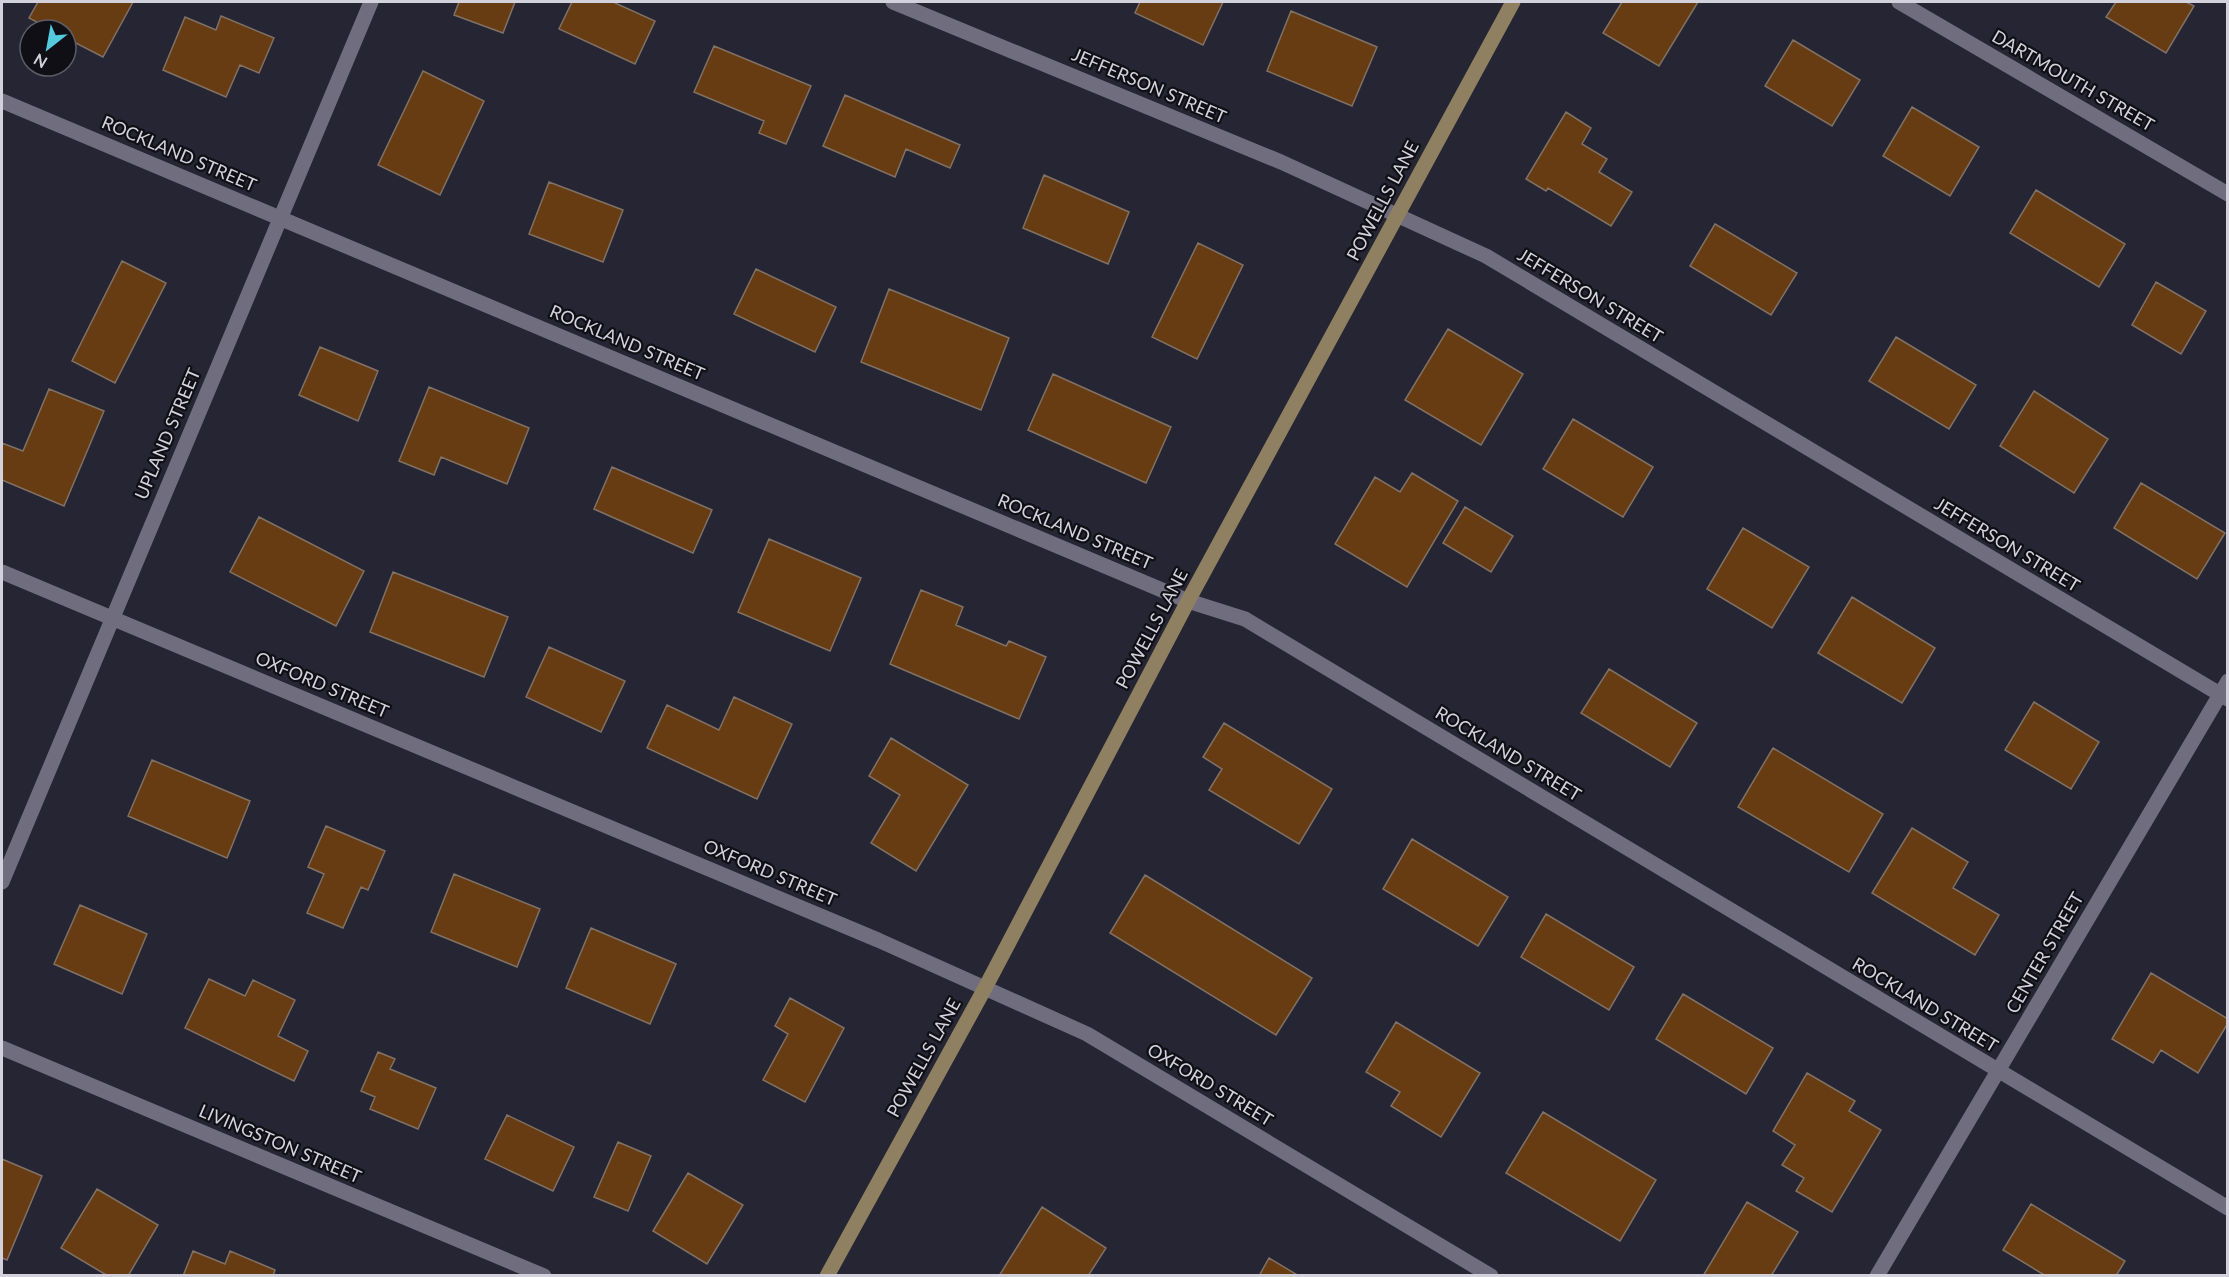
<svg xmlns="http://www.w3.org/2000/svg" width="2229" height="1277" font-family="Lato,sans-serif">
  <rect width="100%" height="100%" fill="#262533"/>
  <path fill="#673c13" stroke="#807165" stroke-width="1.5" d="M38,2H133L103,57L66,38V30H52L29,18Z
    M459,2H515L503,33L454,15Z
    M572,2H613L655,21L635,64L559,29Z
    M1140,2H1223L1203,45L1135,13Z
    M1622,2H1698L1659,66L1603,33Z
    M2116,2H2186L2194,6L2166,53L2106,17Z
    M1291,11L1377,47L1352,106L1267,71Z
    M221,16L274,38L259,73L240,65L226,97L163,70L185,17L216,30Z
    M1793,40L1860,80L1832,126L1765,86Z
    M714,46L811,86L786,144L759,133L764,121L694,92Z
    M423,71L484,101L440,195L378,165Z
    M845,95L960,145L950,168L906,149L895,177L823,146Z
    M1912,107L1979,147L1950,196L1883,156Z
    M1566,112L1591,128L1582,144L1607,159L1599,172L1632,192L1611,226L1548,188L1546,191L1526,179Z
    M1044,175L1129,212L1108,264L1023,228Z
    M549,182L623,210L603,262L529,234Z
    M2036,190L2125,244L2099,287L2010,233Z
    M1715,224L1797,273L1771,315L1690,266Z
    M1198,243L1243,265L1197,359L1152,337Z
    M122,261L166,283L115,383L72,361Z
    M756,269L836,307L815,352L734,314Z
    M2156,282L2206,311L2181,354L2132,325Z
    M889,289L1009,338L981,410L861,362Z
    M1448,329L1523,374L1481,445L1405,400Z
    M1896,337L1976,385L1949,429L1869,381Z
    M320,347L378,371L358,421L299,395Z
    M1053,374L1171,427L1146,483L1028,430Z
    M429,387L529,428L507,484L441,457L434,475L399,461Z
    M49,389L104,411L64,506L2,480V443L23,451Z
    M2034,391L2108,439L2074,493L2000,446Z
    M1573,419L1653,467L1623,517L1543,469Z
    M612,467L712,510L693,553L594,509Z
    M1412,473L1458,501L1407,587L1335,544L1375,477L1400,492Z
    M2141,483L2225,533L2197,579L2114,528Z
    M1465,507L1513,536L1491,572L1443,543Z
    M259,517L364,571L336,626L230,572Z
    M1743,528L1809,567L1772,628L1707,589Z
    M769,539L861,578L830,651L738,612Z
    M393,572L508,617L484,677L370,632Z
    M921,590L963,607L956,625L1006,646L1009,641L1046,657L1019,719L890,664Z
    M1852,597L1935,648L1902,703L1818,653Z
    M549,647L625,681L601,732L526,697Z
    M1609,669L1697,723L1670,767L1581,713Z
    M734,697L792,724L757,799L647,748L667,705L719,730Z
    M2034,702L2099,742L2071,789L2005,750Z
    M1224,723L1332,789L1299,844L1209,790L1222,769L1203,757Z
    M891,738L968,785L916,871L871,843L900,795L869,776Z
    M1773,748L1883,814L1849,872L1738,807Z
    M152,760L250,801L227,858L128,816Z
    M326,826L385,851L368,890L361,887L343,928L307,913L324,874L308,867Z
    M1912,828L1968,862L1953,888L1999,915L1975,955L1872,893Z
    M1412,839L1508,897L1478,946L1383,889Z
    M454,874L540,909L517,967L431,932Z
    M1145,875L1312,978L1276,1035L1110,933Z
    M80,905L147,934L122,994L54,964Z
    M1546,914L1634,967L1609,1010L1521,957Z
    M591,928L676,964L650,1024L566,988Z
    M2151,973L2228,1019V1023L2198,1073L2161,1050L2153,1063L2112,1039Z
    M209,979L245,996L253,980L295,1000L278,1036L308,1051L294,1081L185,1028Z
    M1683,994L1773,1048L1746,1094L1656,1039Z
    M790,998L844,1028L805,1102L763,1080L788,1034L775,1026Z
    M1396,1022L1480,1073L1441,1137L1391,1106L1400,1092L1366,1072Z
    M378,1052L395,1059L390,1069L436,1088L418,1129L370,1109L375,1097L361,1091Z
    M1807,1073L1855,1101L1849,1111L1881,1130L1832,1212L1796,1191L1804,1178L1782,1165L1795,1145L1773,1131Z
    M1543,1112L1656,1180L1620,1241L1506,1173Z
    M507,1115L574,1147L553,1191L485,1159Z
    M618,1142L651,1156L628,1211L594,1197Z
    M2,1159L42,1176L7,1260L2,1258Z
    M688,1173L743,1205L707,1264L653,1231Z
    M97,1189L158,1225L128,1276H108L61,1248Z
    M1747,1202L1798,1232L1771,1276H1703Z
    M2031,1204L2125,1261L2116,1276H2046L2003,1250Z
    M1042,1207L1106,1248L1088,1276H999Z
    M193,1251L225,1264L230,1251L275,1270L273,1276H183Z
    M1269,1258L1299,1276H1259Z"/>
  <g fill="none" stroke-linecap="round" stroke-linejoin="round">
    <path stroke="#6f6d7e" stroke-width="15" d="M893,2L1281,162L1486,256L2228,699
      M1899,2L2228,194
      M2,101L1188,601L1245,619L2228,1208
      M2,572L878,940L1087,1034L1491,1276
      M2,882L371,2
      M2,1048L544,1276
      M1877,1276L2228,681"/>
    <path stroke="#8e8060" stroke-width="15" d="M827,1276L985,988L1188,601L1513,2"/>
  </g>
  <g text-anchor="middle" stroke-width="4.5" stroke-linejoin="round" paint-order="stroke">
    <g font-size="18" fill="#d3d2dc" stroke="#0f0f15">
      <text transform="translate(2073 81) rotate(30)" y="6">DARTMOUTH STREET</text>
      <text transform="translate(1149 86) rotate(23)" y="6">JEFFERSON STREET</text>
      <text transform="translate(179 154) rotate(23)" y="6">ROCKLAND STREET</text>
      <text transform="translate(1383 201) rotate(-62)" y="6">POWELLS LANE</text>
      <text transform="translate(1590 296) rotate(31)" y="6">JEFFERSON STREET</text>
      <text transform="translate(627 343) rotate(23)" y="6">ROCKLAND STREET</text>
      <text transform="translate(168 434) rotate(-67)" y="6">UPLAND STREET</text>
      <text transform="translate(1075 532) rotate(23)" y="6">ROCKLAND STREET</text>
      <text transform="translate(2007 545) rotate(31)" y="6">JEFFERSON STREET</text>
      <text transform="translate(1152 629) rotate(-62)" y="6">POWELLS LANE</text>
      <text transform="translate(322 685) rotate(23)" y="6">OXFORD STREET</text>
      <text transform="translate(1508 754) rotate(31)" y="6">ROCKLAND STREET</text>
      <text transform="translate(770 873) rotate(23)" y="6">OXFORD STREET</text>
      <text transform="translate(2045 953) rotate(-60)" y="6">CENTER STREET</text>
      <text transform="translate(1925 1005) rotate(31)" y="6">ROCKLAND STREET</text>
      <text transform="translate(924 1058) rotate(-61)" y="6">POWELLS LANE</text>
      <text transform="translate(1210 1085) rotate(31)" y="6">OXFORD STREET</text>
      <text transform="translate(280 1144) rotate(23)" y="6">LIVINGSTON STREET</text>
    </g>
  </g>
  <rect width="2229" height="1277" fill="none" stroke="#d3d2dc" stroke-width="6"/>
  <g transform="translate(48 48) rotate(211)"><circle r="28" fill="#0f0f15" stroke="#5d5d65" stroke-width="1.5"/>
  <path d="M0-4.5L10 22L0 15L-10 22Z" fill="#54cadd"/>
  <text y="-9" font-size="16" font-weight="bold" text-anchor="middle" fill="#d3d2dc">N</text>
  </g>
</svg>
